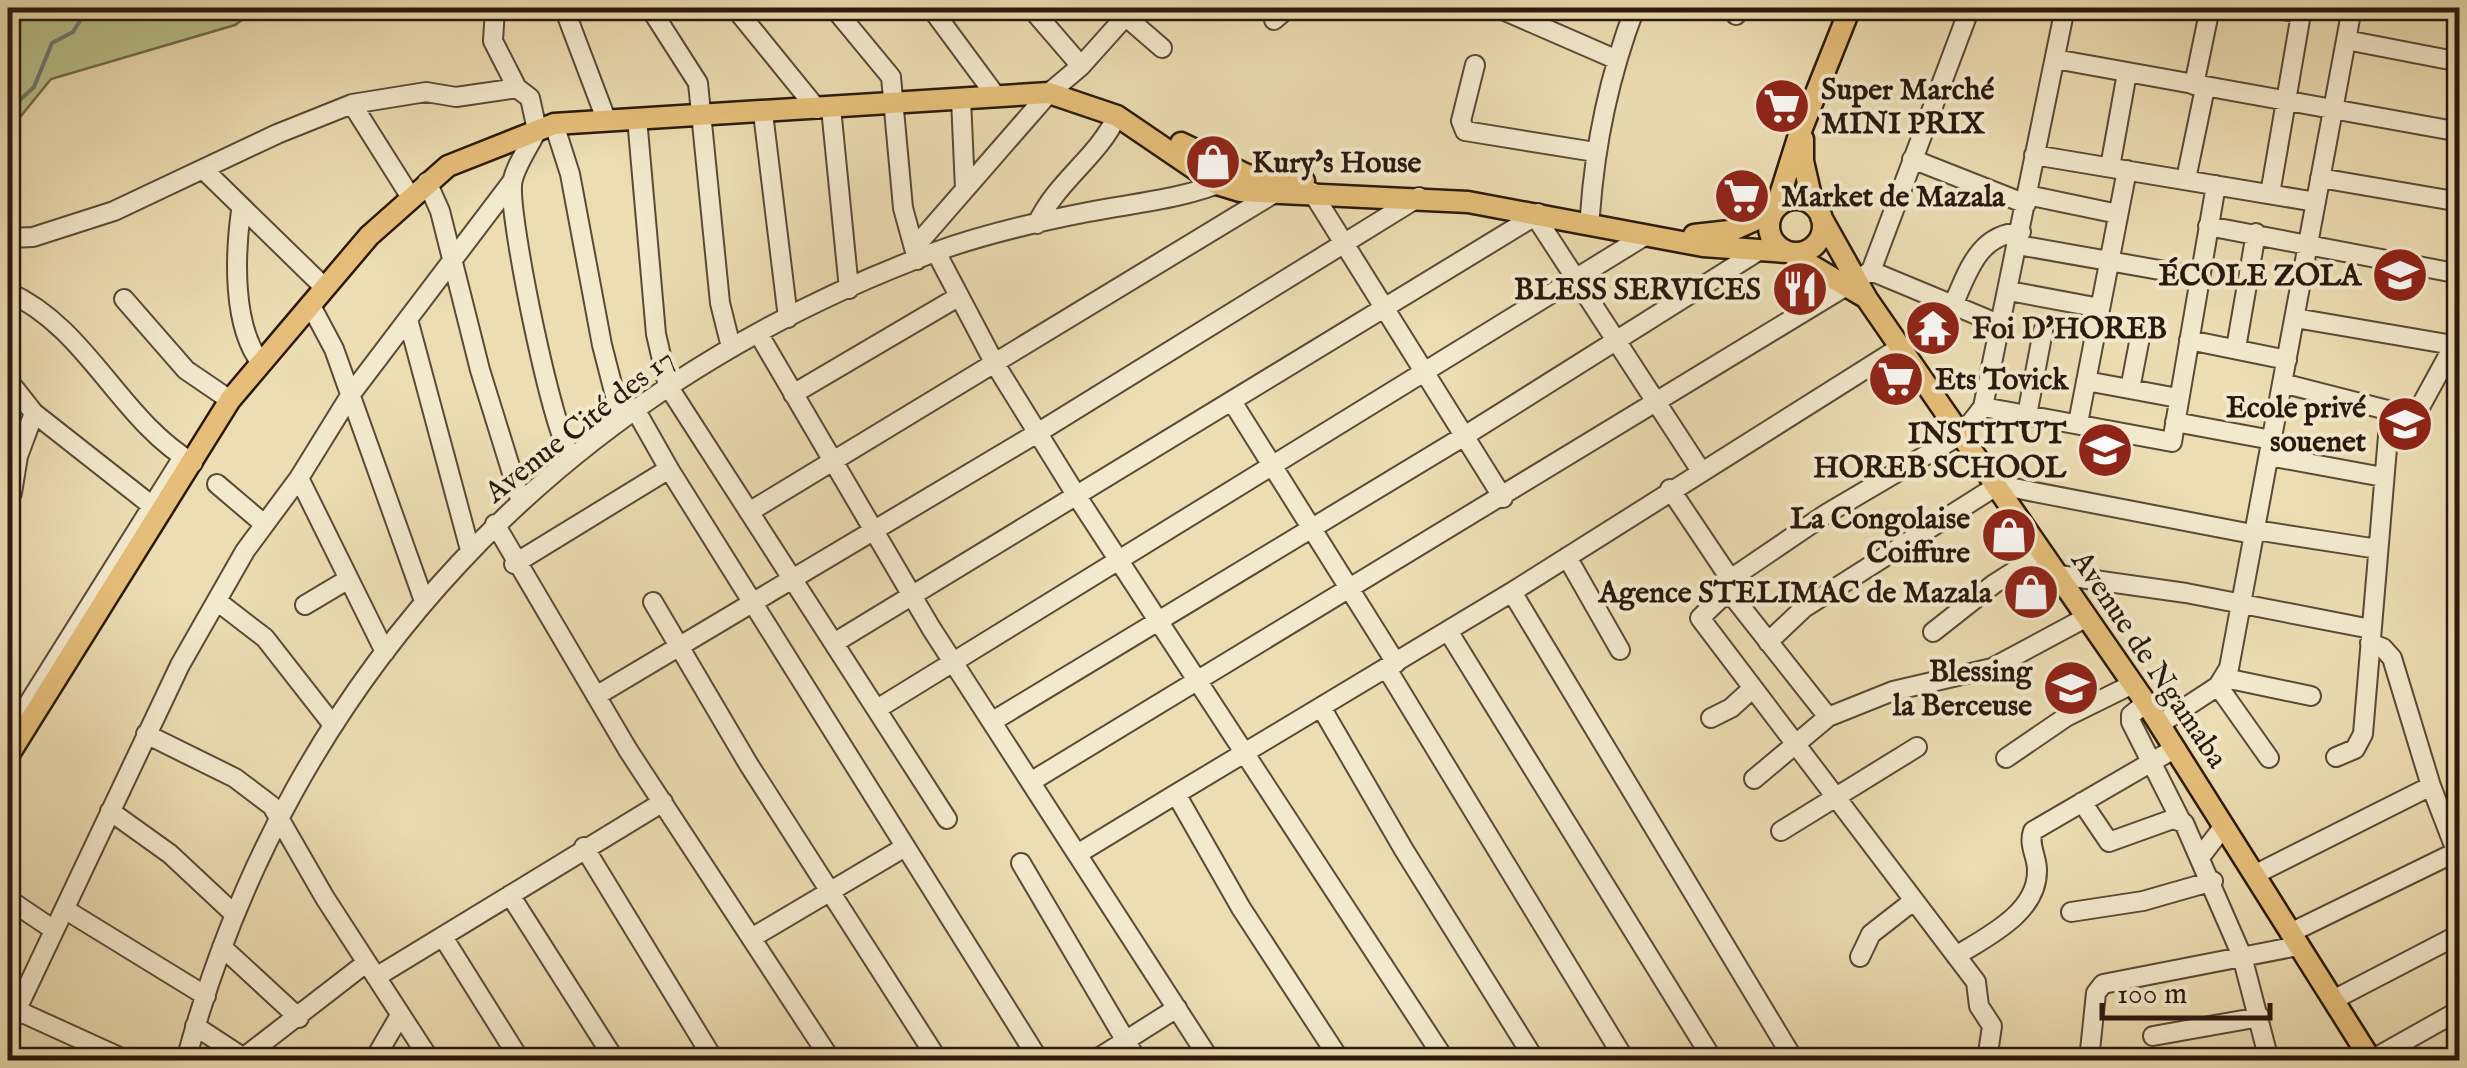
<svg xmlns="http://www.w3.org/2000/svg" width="2467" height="1068" font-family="'IM FELL English',serif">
  <rect width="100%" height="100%" fill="#ecddb2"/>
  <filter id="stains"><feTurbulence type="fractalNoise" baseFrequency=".002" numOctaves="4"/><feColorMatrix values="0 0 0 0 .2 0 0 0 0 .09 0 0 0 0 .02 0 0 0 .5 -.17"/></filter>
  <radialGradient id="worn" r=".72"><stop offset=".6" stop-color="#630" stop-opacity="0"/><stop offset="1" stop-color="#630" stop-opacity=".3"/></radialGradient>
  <path fill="#b9c08b" stroke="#716c4c" stroke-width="2.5" d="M8,8H258L235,25L51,79L8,132Z"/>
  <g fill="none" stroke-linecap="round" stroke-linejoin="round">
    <path stroke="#6e7a72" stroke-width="4" d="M8,111L34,87L52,43L73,32L88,8"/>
    <g stroke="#5a4a36" stroke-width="22">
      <path id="minor" d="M495,8L493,41L517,88
        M564,8L606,119
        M650,8L698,83L720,303L731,347
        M735,8L817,109
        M834,8L891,77L903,208L914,248
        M931,8L996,96
        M1031,8L1081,66
        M1498,8L1615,59
        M2270,8L2302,13
        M1736,15L1740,8
        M1125,16L1162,48
        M1274,20L1288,8
        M2346,40L2460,62
        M2055,59L2460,132
        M1475,65L1461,121L1465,131L1595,152
        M2194,85L2210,8
        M961,99L965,189
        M352,104L410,196
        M831,108L849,289
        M763,113L788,318
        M637,118L656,334L668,386L947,819
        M554,124L570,174L602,345L621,419
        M2034,155L2316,202
        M1912,159L2026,204
        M2110,167L2127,73
        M204,170L324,287
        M2320,178L2460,202
        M2186,179L2205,88
        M427,182L440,211L480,370L521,502
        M1312,192L1503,498
        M2270,194L2302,8
        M2027,195L2118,214
        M241,211C235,255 232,326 261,363
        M1538,213L1535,216L1701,471
        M1590,215C1595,143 1609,76 1635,8
        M1037,224C1056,182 1098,157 1117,116
        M2208,226L2460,274
        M8,238L33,237L114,211L277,134L352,104L426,92L456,97L517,88L530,98L537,130C530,146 512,170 512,186C510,224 552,431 572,458
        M2018,245L2199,277
        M936,252L995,364L1078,498L1445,1060
        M917,260L914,248L1049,93L1081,66L1133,8
        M1871,271L2001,325
        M2009,291L2100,308
        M8,292C88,328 119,419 193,463
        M124,299L186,370L230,400
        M310,304L334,349L424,601
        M1953,305C1968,272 1978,234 2021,232
        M2295,318L2453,345
        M409,323L470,550
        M758,333L931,628L1210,1060
        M2189,340L2287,360
        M2236,348L2256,233
        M8,380L34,413L151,505
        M2086,381L2178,398
        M2282,383L2399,413
        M2130,389L2142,327
        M793,394L958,297
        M1233,403L1396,663
        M1983,407L2172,442L2216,185
        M2027,415L2043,331
        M2175,422L2272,440
        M2078,423L2127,170
        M2269,456L2383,477
        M669,469L1039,1060
        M299,478L385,652
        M217,484L264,524
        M1670,489L1729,577
        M12,493L18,456L34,413
        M749,512L1273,194
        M495,524L628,750L831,1060
        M1567,557L1620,650
        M514,564L669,469L635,409
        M2059,575L2186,593L2371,629
        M1512,592L1794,1060
        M1726,593L1700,618L1976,982L1979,1006L1992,1026L1987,1060
        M217,601L265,638L333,725
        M653,602L749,765L938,1060
        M305,605L347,580
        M1448,631L1713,1060
        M1933,632L1994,584L2043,553
        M1768,642L1804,608L1998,485L2247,533L2255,530L2378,549
        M834,643L1535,216
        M2370,643L2383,648L2392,658L2431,786L2460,861
        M1387,669L1625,1060
        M2225,678L2311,696
        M2218,686L2269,758
        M596,696L1039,432L1419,197
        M2146,703L2131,715V722L2180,819
        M1321,707L1404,850L1535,1060
        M877,709L1643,237
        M1828,717L1723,584L1826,514L1962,434L1983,407L2065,8
        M1711,718L1731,708L1753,688
        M993,721L1466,435L1757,252
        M2160,724L2218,686L2229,668L2352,8
        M146,734L235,778L272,806L325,898L430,1060
        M8,736L183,457
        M2336,757L2355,749L2363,734L2389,424L2399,413L2419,409L2460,334
        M2006,758L2066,717L2133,684
        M1754,779L1828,717L1893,691L1992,668L2087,617
        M1032,781L1871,271L1970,8
        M1176,794L1512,592L1902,346
        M2082,802L2109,842L2173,819L2184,823L2242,956L2269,1060
        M110,811L170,854L232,912
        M1781,831L1917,747
        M584,847L714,1060
        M1079,853L1176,794L1241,908L1340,1060
        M2201,856L2224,826
        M1021,863L1137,1060
        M2254,875L2431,786
        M510,895L615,1060
        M8,899L54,930
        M66,910L206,996
        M2071,912L2143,901L2213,881
        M2290,933L2456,852
        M443,937L520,1060
        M753,937L905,847
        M222,947L299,1018
        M1956,956C1986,937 2038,913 2037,870C2037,856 2028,845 2033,831L2174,749
        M1860,957L1871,934L1912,902
        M376,977L663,802
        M2333,1000L2460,934
        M14,1009L126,1060
        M195,1026L247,1060
        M8,1028L180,665L245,551L299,478L351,394L511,183
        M2153,1036L2260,1017
        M243,1058L366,963
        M186,1060C290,674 561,391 935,252C984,234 1037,222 1088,212C1135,203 1184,199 1228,180
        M374,1060L399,1017
        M1095,1060L1177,1008
        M2089,1060L2096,993L2103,984L2298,946
        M2371,1060L2460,1010"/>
    </g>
    <g stroke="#29190d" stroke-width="25">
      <path id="major" d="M1803,139V161L1813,205
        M1181,143L1247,175L1304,181
        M1769 226a27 27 0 1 1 54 0a27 27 0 1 1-54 0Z
        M1776,208L1798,138L1850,8
        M1821,217L1867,299L2146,703L2371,1060
        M1694,235L1730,231L1773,212
        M1792,254L1863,296
        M8,756L230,400L369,236L448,166L554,124L1049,93L1117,116L1217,184L1240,191L1468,202L1703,246L1787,252"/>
    </g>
    <use href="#minor" stroke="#f3e9cd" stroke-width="18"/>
    <use href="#major" stroke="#e6be79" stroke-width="20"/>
  </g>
  <defs>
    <g id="supermarket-disc" transform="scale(2.875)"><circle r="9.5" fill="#8f2418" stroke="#f3e9cd"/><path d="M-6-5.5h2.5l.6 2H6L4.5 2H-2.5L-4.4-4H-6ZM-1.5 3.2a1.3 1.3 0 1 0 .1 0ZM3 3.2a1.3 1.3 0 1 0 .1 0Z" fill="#fff"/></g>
    <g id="shop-disc" transform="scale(2.875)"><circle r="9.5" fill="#8f2418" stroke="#f3e9cd"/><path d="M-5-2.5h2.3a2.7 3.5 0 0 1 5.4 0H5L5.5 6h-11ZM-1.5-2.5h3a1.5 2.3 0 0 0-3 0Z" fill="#fff"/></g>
    <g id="school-disc" transform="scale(2.875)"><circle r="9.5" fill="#8f2418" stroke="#f3e9cd"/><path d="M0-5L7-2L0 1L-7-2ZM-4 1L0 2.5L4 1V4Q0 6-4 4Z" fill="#fff"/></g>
    <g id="restaurant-disc" transform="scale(2.875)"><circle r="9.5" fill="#8f2418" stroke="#f3e9cd"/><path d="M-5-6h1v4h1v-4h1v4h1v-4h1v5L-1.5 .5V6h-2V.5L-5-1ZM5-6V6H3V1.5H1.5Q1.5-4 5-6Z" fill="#fff"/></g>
    <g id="temple-disc" transform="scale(2.875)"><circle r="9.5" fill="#8f2418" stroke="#f3e9cd"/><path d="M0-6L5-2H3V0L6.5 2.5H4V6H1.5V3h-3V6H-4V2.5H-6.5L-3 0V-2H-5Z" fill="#fff"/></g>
  </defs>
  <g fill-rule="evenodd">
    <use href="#supermarket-disc" x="1782" y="106"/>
    <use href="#shop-disc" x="1213" y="162"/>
    <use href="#supermarket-disc" x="1742" y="196"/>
    <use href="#school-disc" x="2400" y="275"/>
    <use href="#restaurant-disc" x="1800" y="289"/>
    <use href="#temple-disc" x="1933" y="328"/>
    <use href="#supermarket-disc" x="1896" y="379"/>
    <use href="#school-disc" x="2405" y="424"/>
    <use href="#school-disc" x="2105" y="450"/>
    <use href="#shop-disc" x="2009" y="535"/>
    <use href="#shop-disc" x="2031" y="592"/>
    <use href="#school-disc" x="2071" y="688"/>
  </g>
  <g text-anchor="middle" stroke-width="8" stroke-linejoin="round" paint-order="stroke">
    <g font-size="30" font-weight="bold" fill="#29190d" stroke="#f3e9cd" text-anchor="end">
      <text x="1821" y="99" text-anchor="start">Super Marché<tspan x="1821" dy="34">MINI PRIX</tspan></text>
      <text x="1252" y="172" text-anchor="start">Kury's House</text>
      <text x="1781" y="206" text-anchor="start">Market de Mazala</text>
      <text x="2361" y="285">ÉCOLE ZOLA</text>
      <text x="1761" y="299">BLESS SERVICES</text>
      <text x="1972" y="338" text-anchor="start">Foi D'HOREB</text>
      <text x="1935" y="389" text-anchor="start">Ets Tovick</text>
      <text x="2366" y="417">Ecole privé<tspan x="2366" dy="34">souenet</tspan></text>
      <text x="2066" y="443">INSTITUT<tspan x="2066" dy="34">HOREB SCHOOL</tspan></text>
      <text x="1970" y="528">La Congolaise<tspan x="1970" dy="34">Coiffure</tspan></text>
      <text x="1992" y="602">Agence STELIMAC de Mazala</text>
      <text x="2032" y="681">Blessing<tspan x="2032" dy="34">la Berceuse</tspan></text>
    </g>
    <g font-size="30" fill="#29190d" stroke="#f3e9cd">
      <text transform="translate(579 425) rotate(-38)" y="10">Avenue Cité des 17</text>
      <text transform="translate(2150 659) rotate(56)" y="10">Avenue de Ngamaba</text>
    </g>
  </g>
  <rect width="2467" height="1068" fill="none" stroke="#ecddb2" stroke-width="40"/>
  <rect x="10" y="10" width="2447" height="1048" fill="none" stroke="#29190d" stroke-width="5"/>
  <rect x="20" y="20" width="2427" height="1028" fill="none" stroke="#29190d" stroke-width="2.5"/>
  <path d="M2102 1003v15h168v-15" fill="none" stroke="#29190d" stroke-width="5"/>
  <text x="2117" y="1003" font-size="30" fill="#29190d" stroke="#f3e9cd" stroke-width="8" paint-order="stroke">100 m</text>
  <rect width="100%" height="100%" filter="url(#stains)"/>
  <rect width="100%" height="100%" fill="url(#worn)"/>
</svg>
